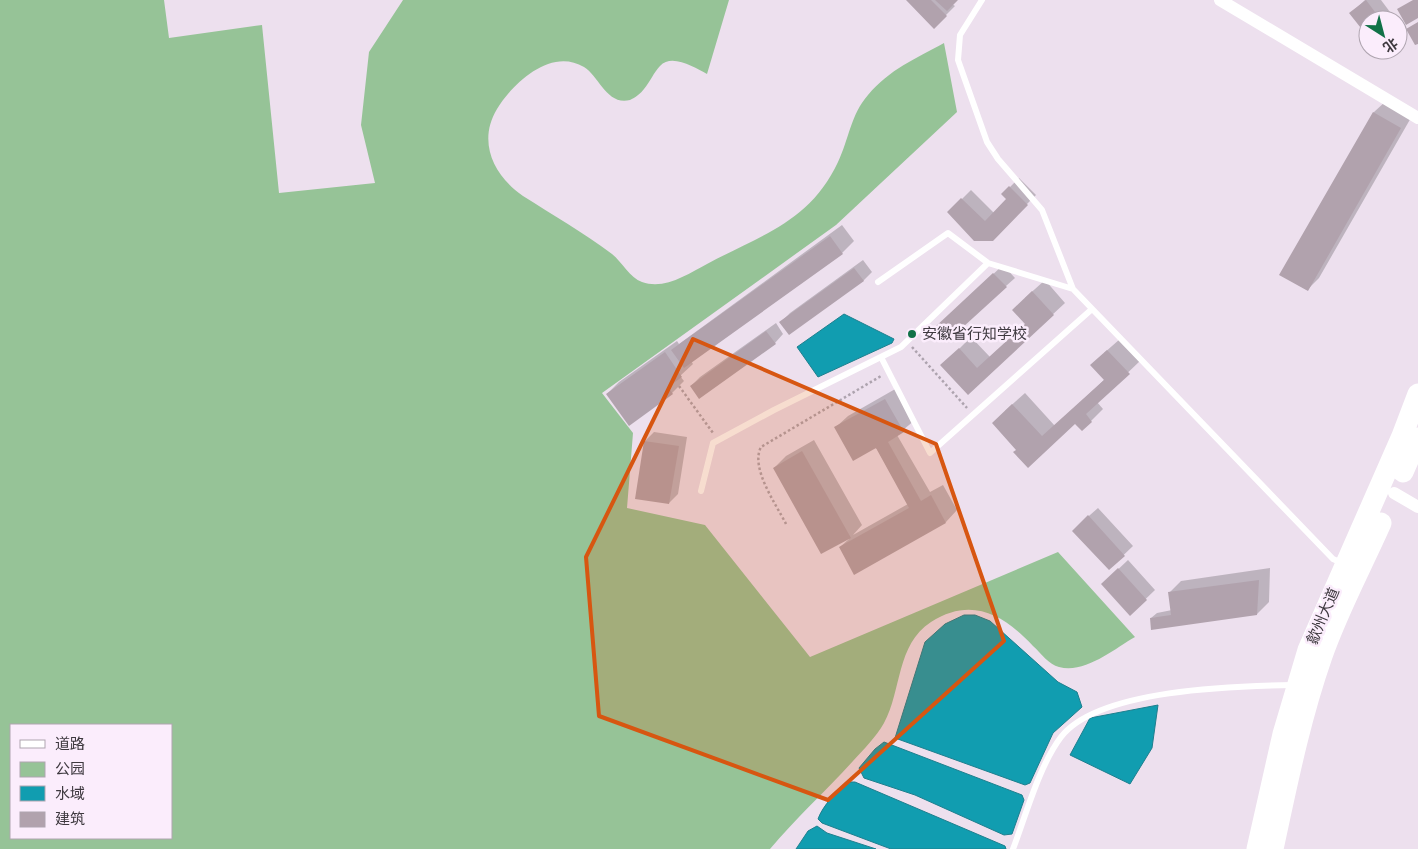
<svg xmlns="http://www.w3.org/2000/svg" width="1418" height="849" font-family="'Nunito Sans','Noto Sans SC',sans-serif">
  <rect width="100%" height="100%" fill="#ede0ee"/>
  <path fill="#96c397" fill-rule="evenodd" d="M0,0H164L169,38L262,25L279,193L375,183L361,125L369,52L403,0H729L707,74C695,68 672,53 660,66C654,72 650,82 644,89C641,93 635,98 630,100C607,106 599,76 584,67C551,47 513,83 497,109C477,142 494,176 523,196C553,215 584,233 612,254C622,262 630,278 642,282C665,290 688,274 707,264C761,235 810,222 838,162C849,139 851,114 868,95C890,69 915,59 944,43L957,112L836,225L602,393L633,433L627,508L705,525L810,657L1058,552L1135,637C1114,649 1085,674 1059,667C1049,665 1041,653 1033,646C1004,615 972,596 931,622C896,645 902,690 884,723C876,737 864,749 853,761C826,791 796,818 770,849H0ZM11,725H171V838H11Z"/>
  <path fill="#119db0" stroke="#1e7f8e" d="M844,314L894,339L892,343L818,377L797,347Z
    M964,615H975L990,621L1058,682L1077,692L1082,707L1053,733L1030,783L1025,785L895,738L925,642L945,624Z
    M1158,705L1152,748L1130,784L1070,755L1090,718Z
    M884,742L1022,795L1024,800L1012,834L1004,835L915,795L864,778L859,768L875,749Z
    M850,782H855L1005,846L1006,849H891L822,823L818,819C822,807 838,788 850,782Z
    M817,826L827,833L876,849H796L808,831Z"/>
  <path fill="#0003" d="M908,0H956L952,4L955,6L934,27Z
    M1365,0H1381L1396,20H1368V35L1351,13Z
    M1386,101L1412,116L1319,278L1307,290L1281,275L1374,112Z
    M1019,178L1036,195L992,239L974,240L949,212L971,190L994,213L1008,199L1003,194Z
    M842,225L854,241L842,253L691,361L693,364L680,376L684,381L672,393L607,394L619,382L677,341L679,344Z
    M863,260L872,272L863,281L781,322L790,313Z
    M1003,265L1015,278L1006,286L945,319Z
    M1045,280L1065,303L968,393L954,354L971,337L990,357L1026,324L1025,298Z
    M776,323L783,334L775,343L691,386L700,377Z
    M1120,339L1140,361L1097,402L1103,409L1082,430L1075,422L1017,449L1005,411L1025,393L1055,426L1105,379L1104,353Z
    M897,388L915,420L897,435L930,492L943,485L957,510L946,522L840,547L849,539L774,468L786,456L814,440L862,525L853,535L908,504L877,449L836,427L848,416Z
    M654,432L687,437L678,494L669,503L645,441Z
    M1098,508L1133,546L1109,569L1082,522Z
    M1128,560L1155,590L1130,614L1111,576Z
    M1270,568L1269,602L1257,614L1151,618L1157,613L1172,610L1169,593L1181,581Z"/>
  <path fill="#b1a2ad" d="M906,0H931L947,16L934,29Z
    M935,0H958L947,11Z
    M1366,0L1381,20H1368V37L1349,13Z
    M1413,0H1418V18L1406,25L1397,9Z
    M1418,22V44L1415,45L1406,29Z
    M1373,112L1401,128L1308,291L1279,275Z
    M1009,186L1028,205L993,241H974L947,212L961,198L985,221L1006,199L1001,194Z
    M830,236L843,254L684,368L671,350Z
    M854,268L864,281L789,335L779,322Z
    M993,273L1007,287L951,338L943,329L939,333L934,328Z
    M1032,291L1054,315L968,395L940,365L959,348L977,368L1025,324L1012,310Z
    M766,331L776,344L699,399L690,386Z
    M1107,350L1130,374L1086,414L1092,422L1082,431L1075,424L1028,468L1013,452L1016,450L992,423L1012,404L1042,436L1104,380L1090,365Z
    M665,352L682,377L668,387L673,394L629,426L606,394Z
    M885,399L904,432L888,442L921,501L931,495L946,523L854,575L839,547L909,508L876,448L853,461L834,427Z
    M644,441L679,446L669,504L635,499Z
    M802,451L851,538L821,554L773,468Z
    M1088,515L1125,556L1109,570L1072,531Z
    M1118,568L1147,600L1130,616L1101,584Z
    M1259,580L1257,615L1151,630L1150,618L1171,615L1168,592Z"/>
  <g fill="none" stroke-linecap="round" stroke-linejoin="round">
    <path stroke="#ada3ae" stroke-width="2.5" stroke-dasharray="2.5 2.5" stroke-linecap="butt" d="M912,347L967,408
      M679,386L713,433
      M786,524C776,504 750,468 761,447L881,376"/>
    <path stroke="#fff" stroke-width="6" d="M982,0L960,35L958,60L987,142L998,159L1042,210L1073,289L1333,559L1342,563
      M878,282L948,233L988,263L1073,289
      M882,359L930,453L1092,309
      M701,491L713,443L774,410L901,347L988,263
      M1013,849C1026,815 1039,766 1061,737C1098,689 1235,686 1293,685"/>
    <path stroke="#fff" stroke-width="12" d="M1220,0L1418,118
      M1394,493L1418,507"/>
    <path stroke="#fff" stroke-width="21" d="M1403,472L1418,438
      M1257,849L1283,734L1308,650L1402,436L1418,394
      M1273,849C1287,784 1300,719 1322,656C1338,610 1361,568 1381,523"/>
  </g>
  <path fill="#d75611" fill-opacity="0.2" stroke="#d75611" stroke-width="4" stroke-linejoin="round" d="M693,339L936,444L1004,641L828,800L599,716L586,557Z"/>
  <circle fill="#117248" stroke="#fbedfc" stroke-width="2" cx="912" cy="334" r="5"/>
  <g text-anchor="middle" stroke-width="5" stroke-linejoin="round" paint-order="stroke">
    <g font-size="15" fill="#3e393f" stroke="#fbedfc" text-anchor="start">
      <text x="922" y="339">安徽省行知学校</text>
    </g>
    <g font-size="15" fill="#3e393f" stroke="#fbedfc">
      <text transform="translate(1323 616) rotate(-67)" y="5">歙州大道</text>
    </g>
  </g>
  <rect x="10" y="724" width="162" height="115" fill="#fbedfc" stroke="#afa5b0"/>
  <rect x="20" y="740" width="25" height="8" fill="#ffffff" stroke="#afa5b0"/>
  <text x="55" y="749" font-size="15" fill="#3e393f">道路</text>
  <rect x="20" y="762" width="25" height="15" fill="#96c397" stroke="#afa5b0"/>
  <text x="55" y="774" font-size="15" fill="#3e393f">公园</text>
  <rect x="20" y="786" width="25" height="15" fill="#119db0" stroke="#afa5b0"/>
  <text x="55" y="799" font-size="15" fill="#3e393f">水域</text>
  <rect x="20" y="812" width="25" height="15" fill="#b1a2ad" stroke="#afa5b0"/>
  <text x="55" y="824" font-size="15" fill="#3e393f">建筑</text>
  <g transform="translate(1383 35) rotate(144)"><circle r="24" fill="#fbedfc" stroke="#afa5b0"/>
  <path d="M0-4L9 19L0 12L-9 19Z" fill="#117248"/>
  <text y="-8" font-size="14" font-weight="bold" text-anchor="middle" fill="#3e393f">北</text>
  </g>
</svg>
